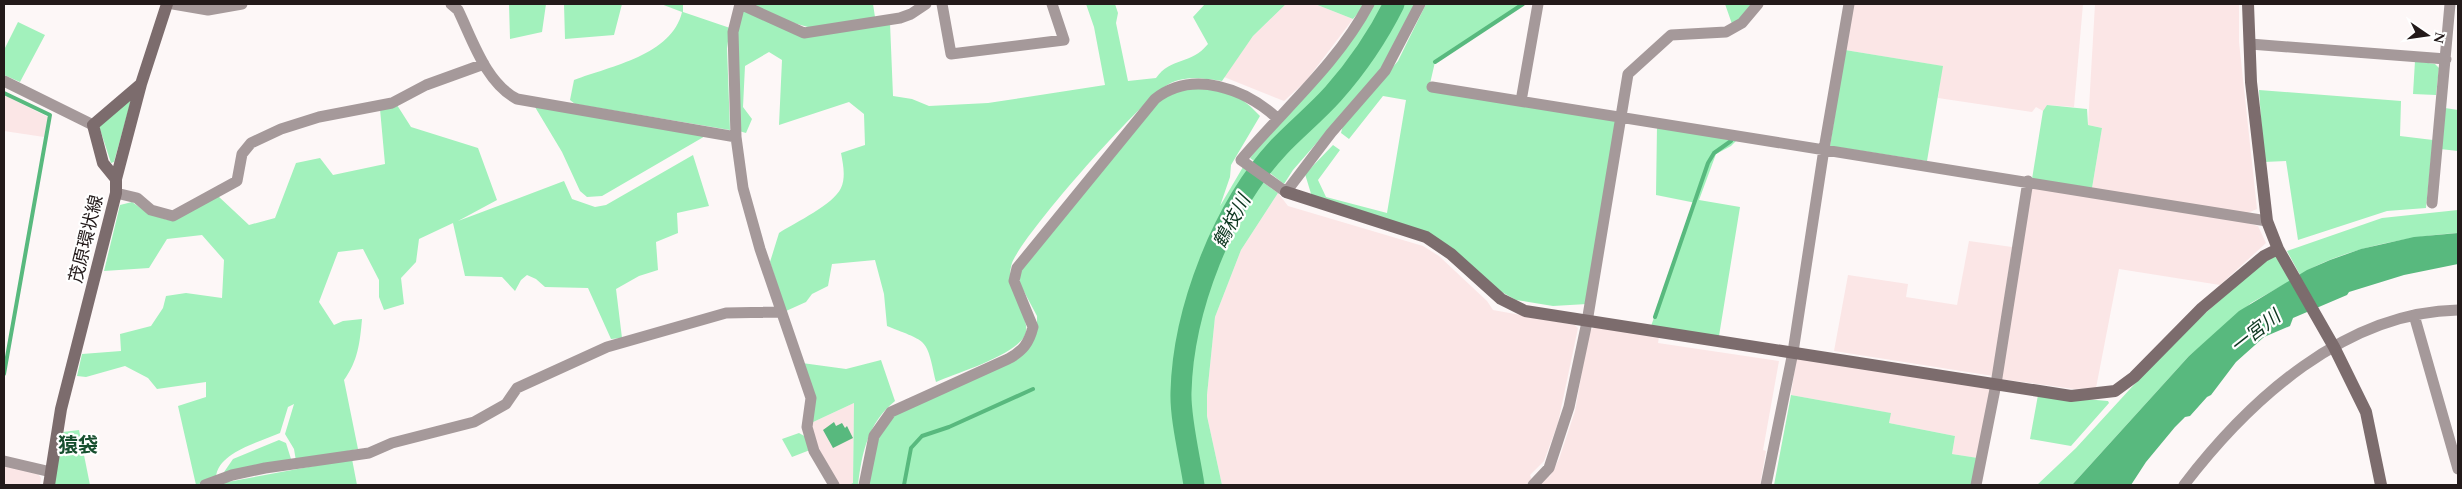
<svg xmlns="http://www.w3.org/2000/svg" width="2462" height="489" font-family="Spectral,'Noto Sans JP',serif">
  <rect width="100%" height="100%" fill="#fdf7f7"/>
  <path fill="#fbe6e6" d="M1286,4H1315L1353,19L1306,81L1284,101L1224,77L1253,36Z
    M1853,4H2083L2074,107L2047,105L2043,111L2036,107L2032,112L1938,98L1942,66L1845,50Z
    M2095,4H2239V42L2257,209L2245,214L2092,188L2102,128L2088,125Z
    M4,95L48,117L44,137L4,131Z
    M2032,185L2241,221L2258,226L2266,243L2220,285L2119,269L2096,388L2074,389L2001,379Z
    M1278,193L1288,206L1423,246L1439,256L1487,301L1493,310L1575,325L1578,328L1558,423L1544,461L1530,475L1532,480L1525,485H1222L1207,416V395L1215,317L1241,250Z
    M1969,241L2012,247L1993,376L1834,351L1848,275L1908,284L1906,297L1957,305Z
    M1596,326L1659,337L1658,343L1779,361L1763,450L1766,451L1760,485H1541L1543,480L1550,476L1559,459L1575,411L1589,331Z
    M1800,358L1990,388L1978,458L1952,454L1955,436L1889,423L1890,413L1791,395L1796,360Z
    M854,403L853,483L849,485H837L816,448L811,423Z
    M4,465L36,471L41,478L40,485H4Z"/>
  <path fill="#a2f1bc" d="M509,4H546L542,32L510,39Z
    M564,4H622L614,35L565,39Z
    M661,4H683V12L730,28L727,48L730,130L575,104L570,100L574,80C611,66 672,55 682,12Z
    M748,4H873L875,17L815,29L790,22Z
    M1086,4H1115L1118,13L1116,23L1128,81L1156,78C1171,57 1191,65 1208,44L1193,17L1205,4H1286L1253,36L1222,81C1206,79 1185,75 1169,84C1142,99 1023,234 1012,263C1003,290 1033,319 1025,335C1016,355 957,373 936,382C926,337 929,343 887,326L884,294L875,260L832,264L828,286L812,294L806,302L786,311L770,262L779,233C796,222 833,205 841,188C846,177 843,164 841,153L865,145L864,114L849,102L779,125L782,60L769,52L745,66L743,107L752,119L746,133L739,131L737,30L744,9L804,35L890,23L893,96L912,99L929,106L988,103L1105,85L1094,27Z
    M1315,4H1366L1353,19Z
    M1372,4H1390L1357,58L1332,92L1277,143L1261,166L1250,158Z
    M1397,4H1415L1381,69L1293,170L1284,184L1265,169C1316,116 1364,70 1397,4Z
    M1426,4H1523L1435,62L1429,88L1617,120L1587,304L1553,306L1516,300L1491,286L1451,247L1312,197L1305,174L1333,145L1340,150L1318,180L1326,197L1387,213L1406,100L1383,96L1349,139L1341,133L1343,125L1398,61Z
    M1725,4H1754L1741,18L1732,24Z
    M18,22L45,35L20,82L4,75V50Z
    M1845,50L1943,66L1927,161L1830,146Z
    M2415,61L2435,64L2439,68L2436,95L2413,94Z
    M1185,88C1222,91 1233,87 1260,116L1231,165L1230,177L1220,206L1243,167L1253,175C1243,192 1230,209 1221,227C1200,270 1176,343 1178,391C1178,423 1186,454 1191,485H867L876,437L893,413L1021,354L1037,328V316L1020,284V270L1158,101Z
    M2259,90L2401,101L2400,136L2433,140L2426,208L2387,211L2298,240L2286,161L2264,162Z
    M132,97L114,162L111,163L99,126Z
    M397,105L411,127L478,148L497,200L458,221L564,181L572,199L595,207L606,205L693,155L709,206L677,213L678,233L656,242L658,270L639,276L616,289L622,338L611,339L588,288L545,287L536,279L527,275L521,280L515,291L502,277L465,276L453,223L419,239L416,262L401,278L404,304L384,310L379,297V280L363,249L338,252L319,302L334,325L343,321L362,319C360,342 358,361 344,380L358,449L296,461L294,449L285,434L294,404L288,407L280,433C260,442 218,452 216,477L196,485L178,406L206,397V382L157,389L148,378L125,366L86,377L77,376L82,354L121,351L120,334L151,326L163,308L166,296L186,293L222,298L224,260L202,235L167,239L149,268L104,271L120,205L132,202L149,214L168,220L218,196L249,225L275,218L296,163L320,158L333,175L385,164L380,109Z
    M2047,105L2087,109L2088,125L2102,128L2092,188L2032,179L2043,111Z
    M535,107L707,135L602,196L587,197L580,191L562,152Z
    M2445,108L2458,110V151L2440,149Z
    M1657,126L1739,138L1731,146L1716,154L1699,200L1740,207L1719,336L1651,326L1696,203L1656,195Z
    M1257,178L1278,193L1241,250L1215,317L1207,395V416L1222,485H1199C1195,458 1184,418 1184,391C1183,315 1219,242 1257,178Z
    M2458,210V233C2411,236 2340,249 2300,275L2287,251L2382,218Z
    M2277,256L2290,281L2251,303L2189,356L2072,485H2037L2076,448L2174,341L2264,261Z
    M881,360L895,401C868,423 862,452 858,485H849L853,483L854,403L811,423L802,363L846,369Z
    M1791,395L1891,413L1889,423L1955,436L1952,454L1978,458L1971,485H1774Z
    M2038,395L2108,401L2109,403L2071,446L2030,439Z
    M79,430L90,485H54L63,432Z
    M799,433L806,437L810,450L792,457L782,439Z
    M279,440L286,443L291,459L222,475L233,459Z
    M352,459L357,485H211Z"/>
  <path fill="#58b97e" d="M2458,233V264L2404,275L2349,292L2347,295L2293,318L2290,326L2264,337L2236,362L2211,395L2207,397L2190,416L2185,417L2175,427L2146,462L2131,485H2072L2189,356L2239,311L2307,270L2330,260L2361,249L2414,237Z
    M834,422L836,426L842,423L845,428L847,426L853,438L833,448L823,430Z"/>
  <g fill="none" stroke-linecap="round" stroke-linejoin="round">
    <path stroke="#58b97e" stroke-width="4" d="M1435,62L1523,4
      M4,93L50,115L4,374
      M1655,317L1708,163L1714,153L1731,141
      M904,485L911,448L922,436L949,427L1033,389"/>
    <path stroke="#58b97e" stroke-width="21" d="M1194,485C1190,458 1180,418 1181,392C1183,310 1223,207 1279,147C1296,129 1316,113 1333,94C1357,67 1378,36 1394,4"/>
    <path stroke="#a5999a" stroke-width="11" d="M173,4L208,10L242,4
      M451,4L458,10C473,41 486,83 517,99L736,137
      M740,4L733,32L736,137L743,188L760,249L811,398L807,427L814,451L834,485
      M740,4L804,33L900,18L911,14L926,4
      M942,4L951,54L1064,40L1052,4
      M1369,4C1337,64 1285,108 1241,160L1286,192L1331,133L1385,71L1420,4
      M2250,44L2446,59
      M4,81L93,125
      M1432,87L2267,221
      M1521,101L1538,4
      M116,193L137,198L151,210L173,216L237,181L242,154L251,143L281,129L319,117L392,103L426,85L484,64
      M2432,203L2450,4
      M2414,315L2458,469
      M4,461L51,472
      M205,485L232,475L265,468L369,453L392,443L474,422L506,404L517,388L607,347L726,313L781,312
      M864,485L874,436L891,412L1008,359C1023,351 1029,343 1033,327L1014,281L1017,268L1155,99C1193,69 1245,89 1277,118
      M1533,485L1549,468L1569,407L1587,322L1628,74L1671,35L1726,32L1742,23L1758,4
      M1766,485L1793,352L1824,149L1849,4
      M1976,485L1996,384L2028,181
      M2184,485C2249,400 2345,312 2458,310"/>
    <path stroke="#7c6c6d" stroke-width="12" d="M2248,4L2251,82L2267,221L2278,249L2334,347L2366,412L2381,485
      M116,179L103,163L93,125L141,84
      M1286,192L1426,237L1451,254L1501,299L1525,311L2071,396L2115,391L2134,377L2202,308L2264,256L2278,249
      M49,485L61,409L116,193V179L141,84L167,4"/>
  </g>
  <g text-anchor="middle" stroke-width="4.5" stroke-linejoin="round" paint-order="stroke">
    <g font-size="18" fill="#231a1a" stroke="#fff">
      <text transform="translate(86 239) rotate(-76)" y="6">茂原環状線</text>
    </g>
    <g font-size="19" font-style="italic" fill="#0e3720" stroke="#fff">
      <text transform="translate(1231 221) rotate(-62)" y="7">鶴枝川</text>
      <text transform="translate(2255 331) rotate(-38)" y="7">一宮川</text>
    </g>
    <g font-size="20" font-weight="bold" fill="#174f2f" stroke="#fff">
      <text x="78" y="452">猿袋</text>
    </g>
  </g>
  <rect width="2462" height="489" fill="none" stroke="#231a1a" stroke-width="10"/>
  <g transform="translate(2427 35) rotate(103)" stroke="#ffffff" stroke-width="4" paint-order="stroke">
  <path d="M0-4L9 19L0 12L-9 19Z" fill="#231a1a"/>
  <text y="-8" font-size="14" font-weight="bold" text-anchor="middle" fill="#231a1a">N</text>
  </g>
</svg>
